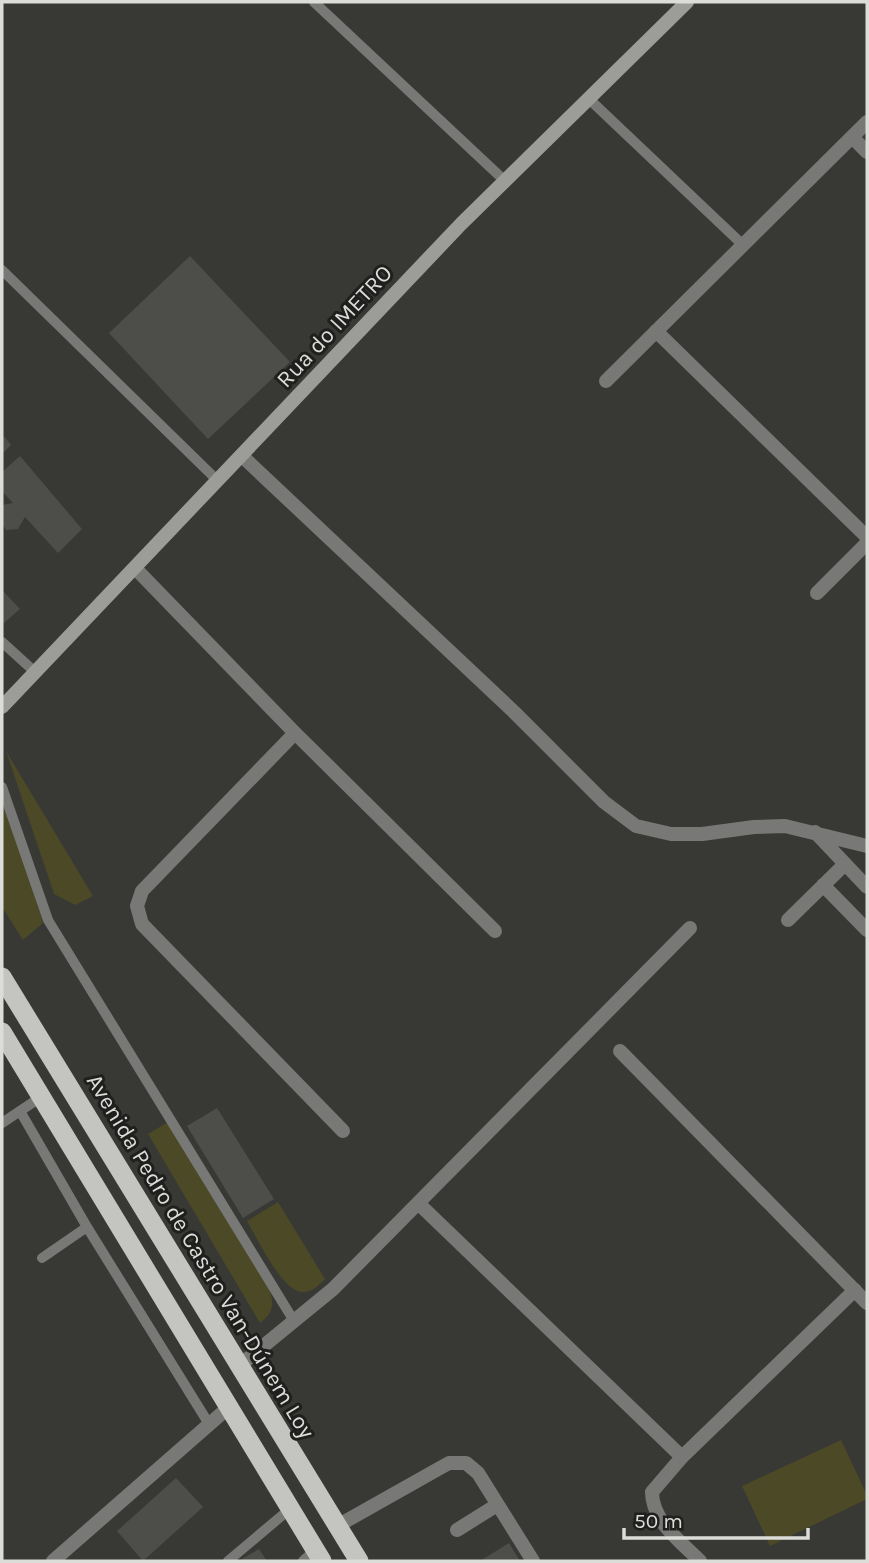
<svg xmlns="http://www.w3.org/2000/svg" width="869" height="1563" font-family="Karla,sans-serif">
  <rect width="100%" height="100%" fill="#383835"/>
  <path fill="#4c4927" d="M6,751L93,896L75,905L54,894Z
    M2,793L43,923L23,940L2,907Z
    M168,1122L269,1289C275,1304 273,1313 260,1323L148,1134Z
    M278,1202L325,1279C318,1286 312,1293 301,1292C281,1289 257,1238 247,1221Z
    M841,1440L867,1495V1499L770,1546L742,1486Z"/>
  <path fill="#4d4d49" d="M190,256L290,362L208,439L109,333Z
    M2,434L11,445L2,454Z
    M20,456L82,529L58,553L25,517L18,529L6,530L2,524V505L13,503L2,491V472Z
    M2,590L20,609L4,623L2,621Z
    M217,1108L274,1199L243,1218L187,1126Z
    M176,1478L203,1507L143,1561L117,1531Z
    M509,1543L520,1561H480Z
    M259,1549L267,1561H239Z"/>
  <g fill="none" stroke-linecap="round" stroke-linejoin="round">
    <path stroke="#787877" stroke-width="10" d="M314,2L505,181
      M589,99L743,245
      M2,270L218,481
      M2,642L35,672
      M2,787L48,920L294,1321
      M20,1111L87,1227L209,1424
      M2,1123L41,1097
      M42,1258L87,1227
      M228,1561L291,1508
      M303,1561L315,1550"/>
    <path stroke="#787877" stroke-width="14" d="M852,137L867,152
      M656,331L867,537
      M606,381L867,122
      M242,456L514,712L604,802L636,826L671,834H702L754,827L785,826L867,846
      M135,568L295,733L495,931
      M817,593L867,543
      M295,733L142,891L137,906L142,924L343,1131
      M815,832L867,887
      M823,885L867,930
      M788,920L845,864
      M620,1051L867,1303
      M418,1203L682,1457
      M239,1366L333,1289L690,928
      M337,1526L440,1468L449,1463H466L478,1473L533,1561
      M457,1530L497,1505
      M53,1561L229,1407
      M700,1561C681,1542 652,1521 652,1492L682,1457L855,1290"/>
    <path stroke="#9c9c99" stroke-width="14" d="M2,707L461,224L687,2"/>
    <path stroke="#c4c4c0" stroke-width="19" d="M2,977L359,1561
      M2,1032L322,1561"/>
  </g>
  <g text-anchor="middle" stroke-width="6" stroke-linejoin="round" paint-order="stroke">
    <g font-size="23" fill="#dcdcd9" stroke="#1f1f1e">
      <text transform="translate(334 326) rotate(-47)" y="8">Rua do IMETRO</text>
      <text transform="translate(201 1256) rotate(59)" y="8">Avenida Pedro de Castro Van-Dúnem Loy</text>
    </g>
  </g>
  <rect width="869" height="1563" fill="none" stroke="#dcdcd9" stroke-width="7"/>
  <path d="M624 1528v10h184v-10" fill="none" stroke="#dcdcd9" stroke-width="3.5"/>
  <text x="634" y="1528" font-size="21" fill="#dcdcd9" stroke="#1f1f1e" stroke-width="5" paint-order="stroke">50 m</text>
</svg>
